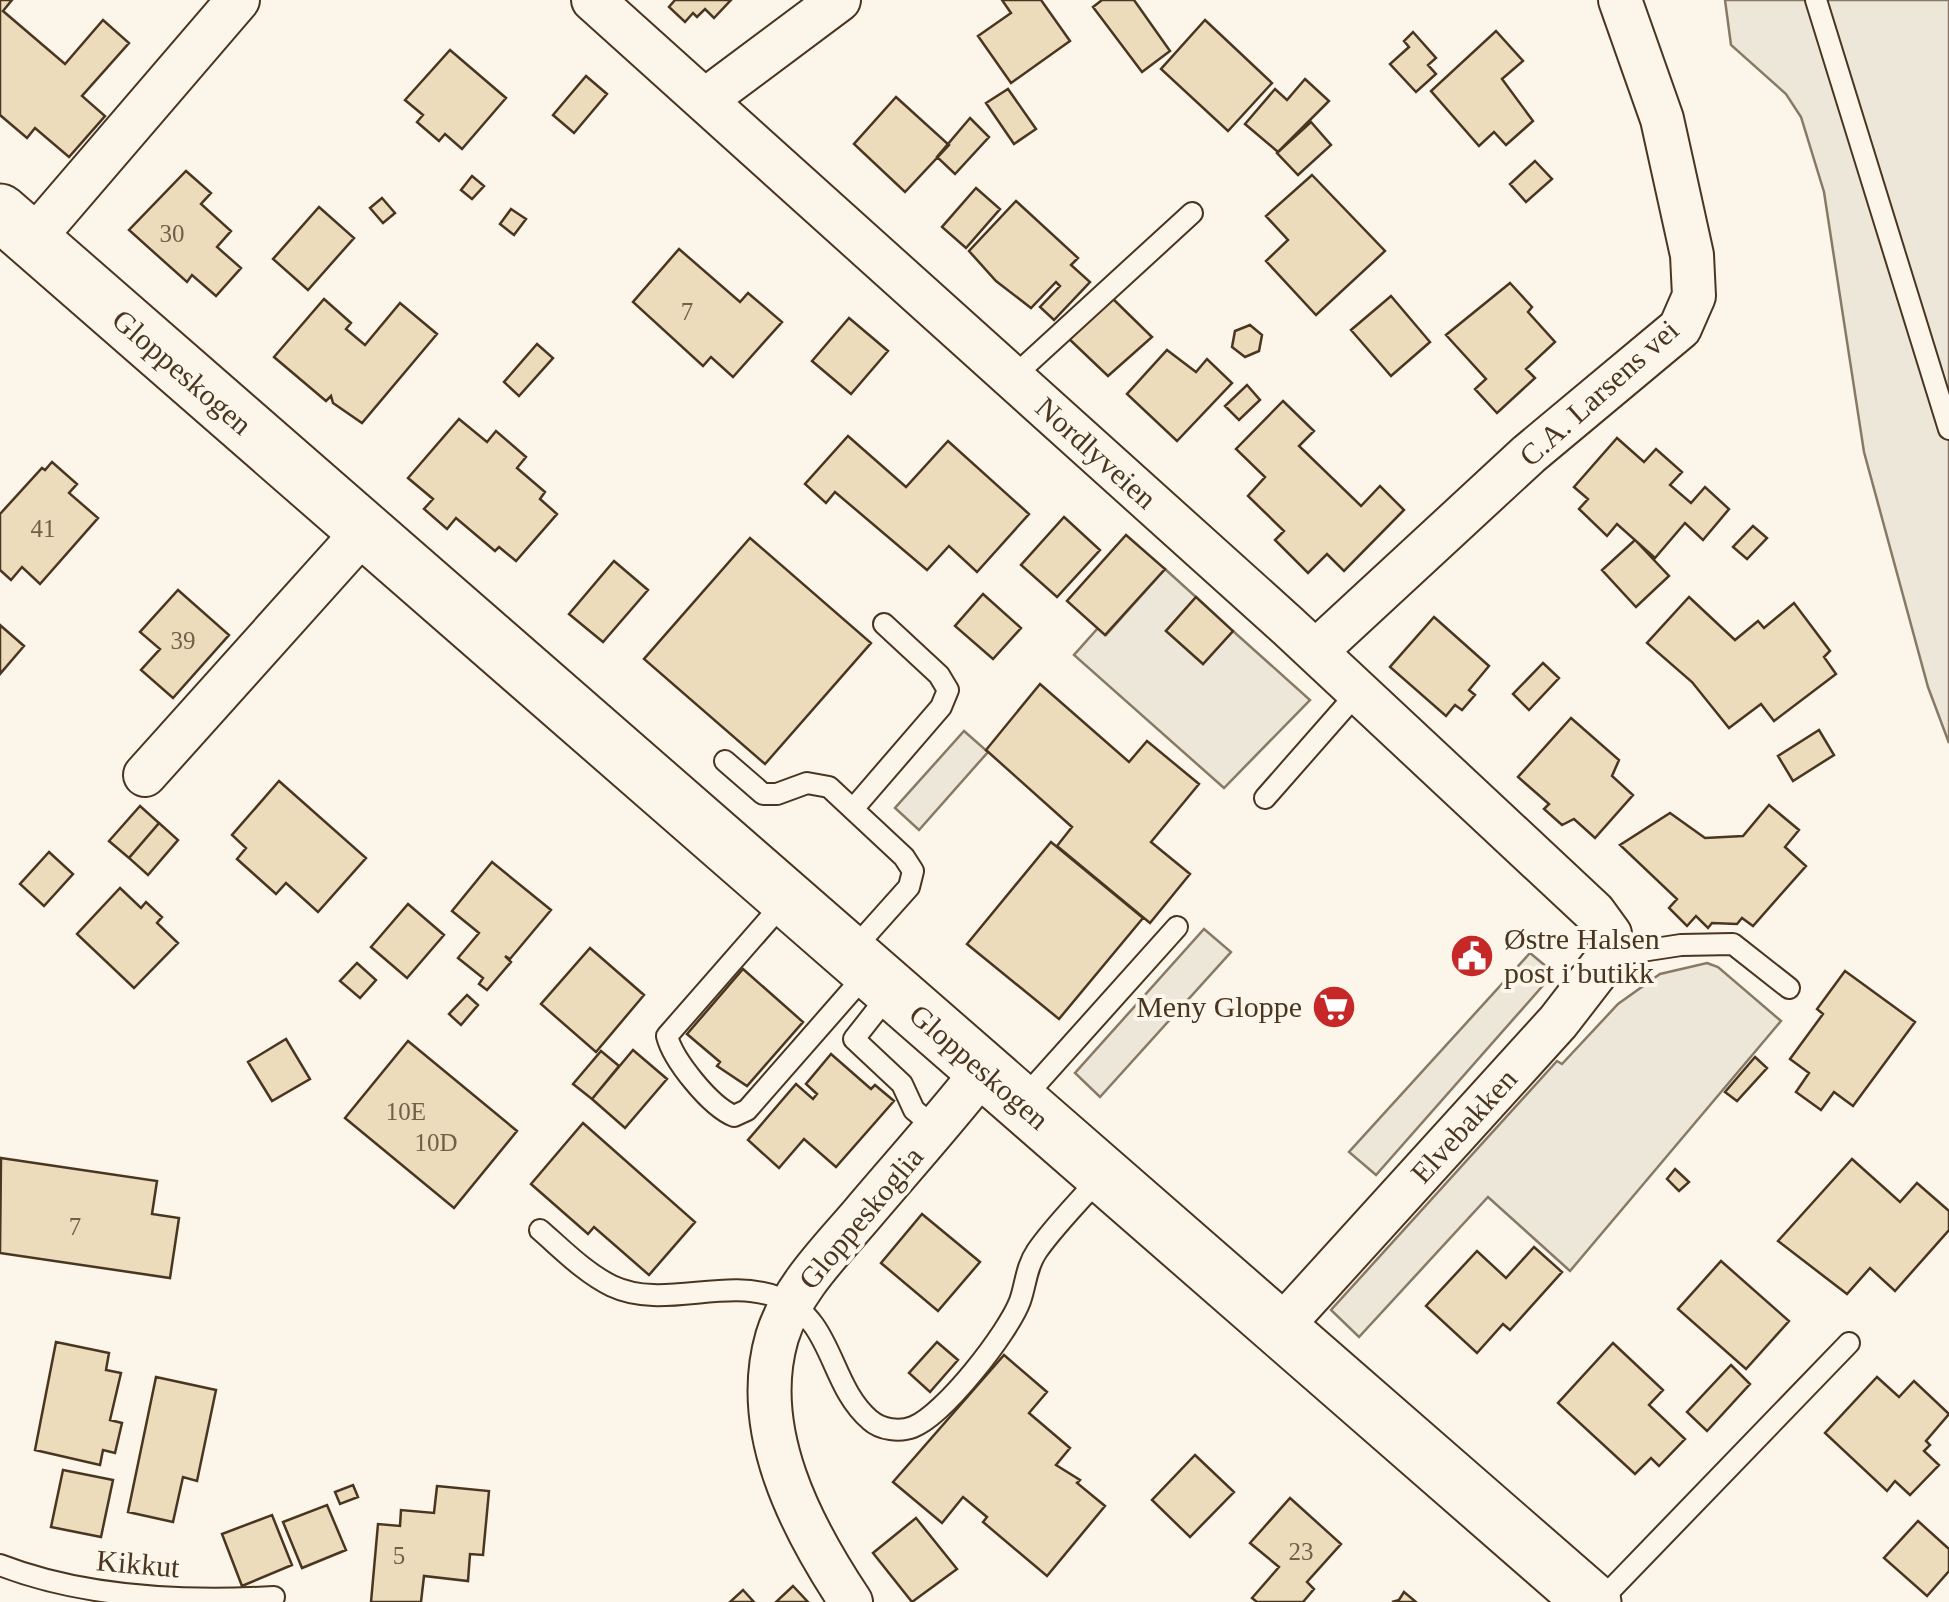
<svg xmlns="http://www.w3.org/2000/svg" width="1949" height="1602" font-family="'Times New Roman',serif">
  <rect width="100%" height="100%" fill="#fbf6e9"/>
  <path fill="#ede7d9" stroke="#887966" stroke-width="2.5" d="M1725,0H1949V743L1928,687L1864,452L1824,192L1801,117L1786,94L1731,45Z
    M1165,569L1196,597L1166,631L1203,664L1233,631L1310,700L1224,788L1074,655L1098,628L1106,635Z
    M964,731L988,752L919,830L895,808Z
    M1204,929L1231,952L1100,1097L1075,1073Z
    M1530,953L1554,973L1376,1175L1349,1152Z
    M1707,963L1718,967L1781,1021L1570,1271L1488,1197L1359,1337L1331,1310L1557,1061L1562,1064L1618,1004L1660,974Z"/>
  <path fill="#ecdcbc" stroke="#4a3520" stroke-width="2.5" d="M0,0H12L3,11L65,64L103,20L129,43L82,96L105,116L69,157L35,128L27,138L0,115Z
    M675,0H731L714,18L705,9L697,17L693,13L685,22L669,7Z
    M1002,0H1041L1070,41L1011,83L978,36L1011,13Z
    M1102,0H1134L1170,51L1142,72L1093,7Z
    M1205,20L1272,83L1228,131L1161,69Z
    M1496,31L1523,61L1502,79L1533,121L1506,145L1494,132L1479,146L1431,91Z
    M1413,32L1436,58L1428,65L1436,74L1416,92L1390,64L1409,47L1404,41Z
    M450,50L506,98L462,149L445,134L439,141L417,122L423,115L405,100Z
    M586,76L607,94L574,133L553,115Z
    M1305,79L1329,101L1278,152L1245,124L1275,89L1287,100Z
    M1008,89L1036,129L1014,144L986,103Z
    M896,97L949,145L905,192L854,144Z
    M970,118L989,137L955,174L937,157Z
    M1311,122L1331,145L1298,175L1277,153Z
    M1535,161L1552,179L1526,202L1510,184Z
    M186,171L211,193L201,204L231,231L217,247L241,268L216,296L192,275L187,282L129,230Z
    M1312,175L1385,251L1316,315L1266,261L1288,240L1266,216Z
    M472,176L484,186L472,199L461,190Z
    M976,188L1000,209L966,248L942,227Z
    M382,198L395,213L383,223L370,208Z
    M1016,201L1078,258L1071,265L1090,282L1054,320L1040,307L1060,286L1056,282L1031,308L996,281L969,251Z
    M319,207L354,238L308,290L273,259Z
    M511,209L526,219L514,235L500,224Z
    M679,249L740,302L748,293L782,322L733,377L711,357L703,366L633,302Z
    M1510,283L1532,307L1528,312L1555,342L1526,369L1535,378L1497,413L1475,389L1486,379L1446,335Z
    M1110,296L1152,337L1108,376L1066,336Z
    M1391,296L1430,342L1391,376L1351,330Z
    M324,299L351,323L346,329L365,345L400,303L437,334L362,423L333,403L331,396L326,401L274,357Z
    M849,318L888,351L851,394L812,361Z
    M1250,325L1262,335L1259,351L1245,357L1232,347L1235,331Z
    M537,344L553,358L519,396L504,382Z
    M1167,350L1196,372L1207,359L1232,383L1177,441L1127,394Z
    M1247,385L1260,400L1239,420L1225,406Z
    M1283,401L1314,431L1299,446L1361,506L1380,486L1404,510L1344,571L1327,554L1308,573L1275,540L1284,531L1248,496L1265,477L1236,449Z
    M459,419L487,442L496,431L526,457L517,468L545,492L540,499L557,514L516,561L499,547L495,551L456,518L447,529L424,509L433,499L408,478Z
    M848,436L906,487L948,441L1029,514L977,572L949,546L927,570L835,492L826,503L805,484Z
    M1617,438L1644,462L1656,449L1682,472L1670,485L1691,503L1705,487L1729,509L1703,540L1685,523L1655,558L1617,524L1607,536L1579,509L1588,499L1574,487Z
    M52,462L77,484L69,493L98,518L40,584L22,567L11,580L0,570V514L42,468L45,470Z
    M1064,517L1100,550L1057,597L1021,565Z
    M1753,526L1767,538L1747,559L1733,547Z
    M1126,535L1165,569L1105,635L1067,601Z
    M750,538L871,643L765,764L644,659Z
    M1635,540L1669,576L1636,607L1602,570Z
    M614,561L648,590L603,642L569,614Z
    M178,590L229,635L173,698L141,670L160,649L140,632Z
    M983,594L1021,628L993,659L955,626Z
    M1196,597L1233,631L1203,664L1166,631Z
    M1689,597L1735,640L1758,621L1764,628L1794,603L1830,651L1824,657L1836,674L1774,721L1761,704L1729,728L1692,682L1647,643Z
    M1434,617L1489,666L1469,690L1475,695L1462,710L1455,705L1446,716L1390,667Z
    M0,625L24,646L0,674Z
    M1543,663L1559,678L1529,710L1513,694Z
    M1040,684L1129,762L1147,741L1199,784L1151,842L1190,874L1150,923L1057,846L1072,827L986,750Z
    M1571,718L1619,760L1612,776L1633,795L1595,838L1574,819L1562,825L1544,809L1549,804L1518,777Z
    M1819,730L1834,755L1793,781L1778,756Z
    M279,781L366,858L318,912L286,883L276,894L237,859L246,848L232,835Z
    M1769,805L1799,830L1785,847L1806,866L1753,926L1742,918L1737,924L1712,923L1708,928L1696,916L1687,926L1669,908L1677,899L1620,845L1670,813L1705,838L1743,836Z
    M140,806L159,823L129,858L109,841Z
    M159,823L178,840L148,875L129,858Z
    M1051,842L1143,918L1059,1019L967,944Z
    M49,852L73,874L44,906L20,884Z
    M492,862L551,910L510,959L505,956L511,962L487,990L479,984L483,978L458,958L479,933L452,911Z
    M120,888L141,908L146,902L162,917L157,923L178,943L134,988L77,934Z
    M408,904L444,935L407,978L371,947Z
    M590,948L644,995L596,1052L541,1004Z
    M357,963L376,980L360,998L340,981Z
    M743,969L803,1022L747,1086L717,1066L720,1062L687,1034Z
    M1845,971L1915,1022L1853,1106L1834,1092L1821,1110L1796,1092L1809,1073L1790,1059L1823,1014L1817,1009Z
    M467,995L478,1005L461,1025L449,1014Z
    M286,1039L310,1079L272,1101L248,1062Z
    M408,1041L517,1131L454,1208L345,1118Z
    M633,1050L667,1079L625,1128L592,1099Z
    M601,1051L619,1066L592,1099L573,1084Z
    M831,1054L871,1089L875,1085L894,1101L836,1167L804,1139L779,1168L748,1140L796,1084L813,1099L817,1094L806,1084Z
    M1755,1057L1767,1068L1737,1101L1725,1092Z
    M583,1123L695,1222L649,1275L594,1227L588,1234L531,1184Z
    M1,1158L157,1181L152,1214L179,1218L170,1278L0,1253Z
    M1852,1159L1900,1202L1917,1183L1949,1211V1230L1895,1291L1870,1268L1847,1294L1778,1241Z
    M1675,1169L1689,1182L1679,1191L1667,1179Z
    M922,1214L980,1262L938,1311L881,1263Z
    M1534,1247L1562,1272L1510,1330L1503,1324L1477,1353L1426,1306L1477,1251L1506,1278Z
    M1721,1261L1789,1321L1746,1369L1678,1309Z
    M56,1342L109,1353L106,1370L121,1373L110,1420L122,1423L115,1453L103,1450L100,1465L35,1450Z
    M937,1342L958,1360L930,1392L909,1373Z
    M1613,1343L1663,1390L1649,1405L1685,1439L1659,1466L1651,1458L1635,1474L1558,1403Z
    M1004,1355L1047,1392L1029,1413L1070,1448L1056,1465L1080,1480L1077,1483L1105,1506L1047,1576L983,1522L987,1517L963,1497L942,1523L893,1482Z
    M1731,1365L1750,1384L1707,1431L1687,1412Z
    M156,1377L216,1390L197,1481L183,1477L173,1522L128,1512Z
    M1877,1377L1899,1397L1914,1381L1949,1414L1926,1441L1930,1445L1924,1451L1939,1465L1910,1495L1895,1481L1887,1491L1825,1433Z
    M1195,1455L1234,1492L1190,1537L1152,1500Z
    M63,1470L113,1480L101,1537L51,1527Z
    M353,1485L358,1497L340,1504L335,1492Z
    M437,1486L489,1491L483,1555L470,1554L468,1581L424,1576L421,1602H371L378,1524L400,1526L401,1510L434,1513Z
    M1290,1498L1341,1544L1307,1582L1314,1589L1303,1602H1257L1252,1598L1279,1567L1250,1543Z
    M327,1505L346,1550L302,1568L283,1522Z
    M272,1515L292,1565L242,1586L222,1534Z
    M916,1518L957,1569L912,1602L873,1553Z
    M1918,1521L1949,1549V1571L1927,1596L1884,1558Z
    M793,1586L808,1602H776Z
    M743,1590L754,1602H730Z
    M1404,1592L1416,1602H1392L1399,1600Z"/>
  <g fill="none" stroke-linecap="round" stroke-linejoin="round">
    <g stroke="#4a3520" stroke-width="24">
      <path id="service" d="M1816,0L1949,429
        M1012,378L1192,213
        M725,761L763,794H777L807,783L829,787L904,857L913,871L909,887L850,953
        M1265,798L1359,691
        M853,809L941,707L948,690L939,675L884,624
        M786,900L667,1036C673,1060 710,1106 734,1116L747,1110L867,973
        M1609,956L1681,945L1733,944L1789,988
        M891,992L854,1039L902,1084L914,1110L936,1128
        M1021,1101L1177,927
        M540,1230C562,1249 585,1273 612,1286C663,1310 724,1277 777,1297C834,1318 828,1384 870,1420C881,1430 900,1432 913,1427C944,1415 1008,1333 1020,1301C1026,1284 1026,1267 1037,1251C1055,1225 1080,1201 1101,1176
        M0,1565C85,1598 184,1602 274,1597
        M1599,1602L1849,1343"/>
    </g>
    <g stroke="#4a3520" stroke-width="46">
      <path id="minor" d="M593,0L1288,626L1594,912L1610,934L1609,956L1558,1022L1280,1328
        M705,100L839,0
        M32,240L238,0
        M1316,651L1529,454L1680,328L1694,296L1692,255L1662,119L1620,0
        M145,775L364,531
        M851,1602C801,1527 750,1430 777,1337C792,1288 832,1250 864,1212C904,1165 945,1119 983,1071"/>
    </g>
    <g stroke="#4a3520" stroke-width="59">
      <path id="secondary" d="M0,212L1593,1602"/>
    </g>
    <use href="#service" stroke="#fbf6e9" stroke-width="20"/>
    <use href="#minor" stroke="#fbf6e9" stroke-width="42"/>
    <use href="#secondary" stroke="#fbf6e9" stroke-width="55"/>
  </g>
  <defs>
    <g id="civic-disc" transform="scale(2.25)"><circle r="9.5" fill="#c62828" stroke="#fbf6e9"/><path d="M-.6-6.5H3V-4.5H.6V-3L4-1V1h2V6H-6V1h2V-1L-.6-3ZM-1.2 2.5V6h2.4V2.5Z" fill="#fff"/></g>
    <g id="supermarket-disc" transform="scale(2.25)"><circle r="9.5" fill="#c62828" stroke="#fbf6e9"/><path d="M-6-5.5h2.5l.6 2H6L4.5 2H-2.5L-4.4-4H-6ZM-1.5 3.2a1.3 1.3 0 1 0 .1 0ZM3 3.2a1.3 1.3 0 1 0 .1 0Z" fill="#fff"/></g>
  </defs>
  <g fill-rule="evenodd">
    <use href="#civic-disc" x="1472" y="956"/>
    <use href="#supermarket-disc" x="1334" y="1007"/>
  </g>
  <g text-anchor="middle" stroke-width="8" stroke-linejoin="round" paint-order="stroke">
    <g font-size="25" fill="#725f47">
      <text x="172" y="242">30</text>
      <text x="687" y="320">7</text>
      <text x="43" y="537">41</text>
      <text x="183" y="649">39</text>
      <text x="406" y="1120">10E</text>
      <text x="436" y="1151">10D</text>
      <text x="75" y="1235">7</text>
      <text x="1301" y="1560">23</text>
      <text x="399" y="1564">5</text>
    </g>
    <g font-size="30" fill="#4a3520" stroke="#fbf6e9">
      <text transform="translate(182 372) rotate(41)" y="10">Gloppeskogen</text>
      <text transform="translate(1599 393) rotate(-42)" y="10">C.A. Larsens vei</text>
      <text transform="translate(1096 453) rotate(42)" y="10">Nordlyveien</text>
      <text transform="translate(979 1067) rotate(41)" y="10">Gloppeskogen</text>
      <text transform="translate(1464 1126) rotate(-48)" y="10">Elvebakken</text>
      <text transform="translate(861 1218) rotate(-50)" y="10">Gloppeskoglia</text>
      <text transform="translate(138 1564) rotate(5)" y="10">Kikkut</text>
    </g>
    <g font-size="30" fill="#4a3520" stroke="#fbf6e9" text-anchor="start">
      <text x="1504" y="949">Østre Halsen<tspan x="1504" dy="34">post i butikk</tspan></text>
      <text x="1302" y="1017" text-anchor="end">Meny Gloppe</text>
    </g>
  </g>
</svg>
